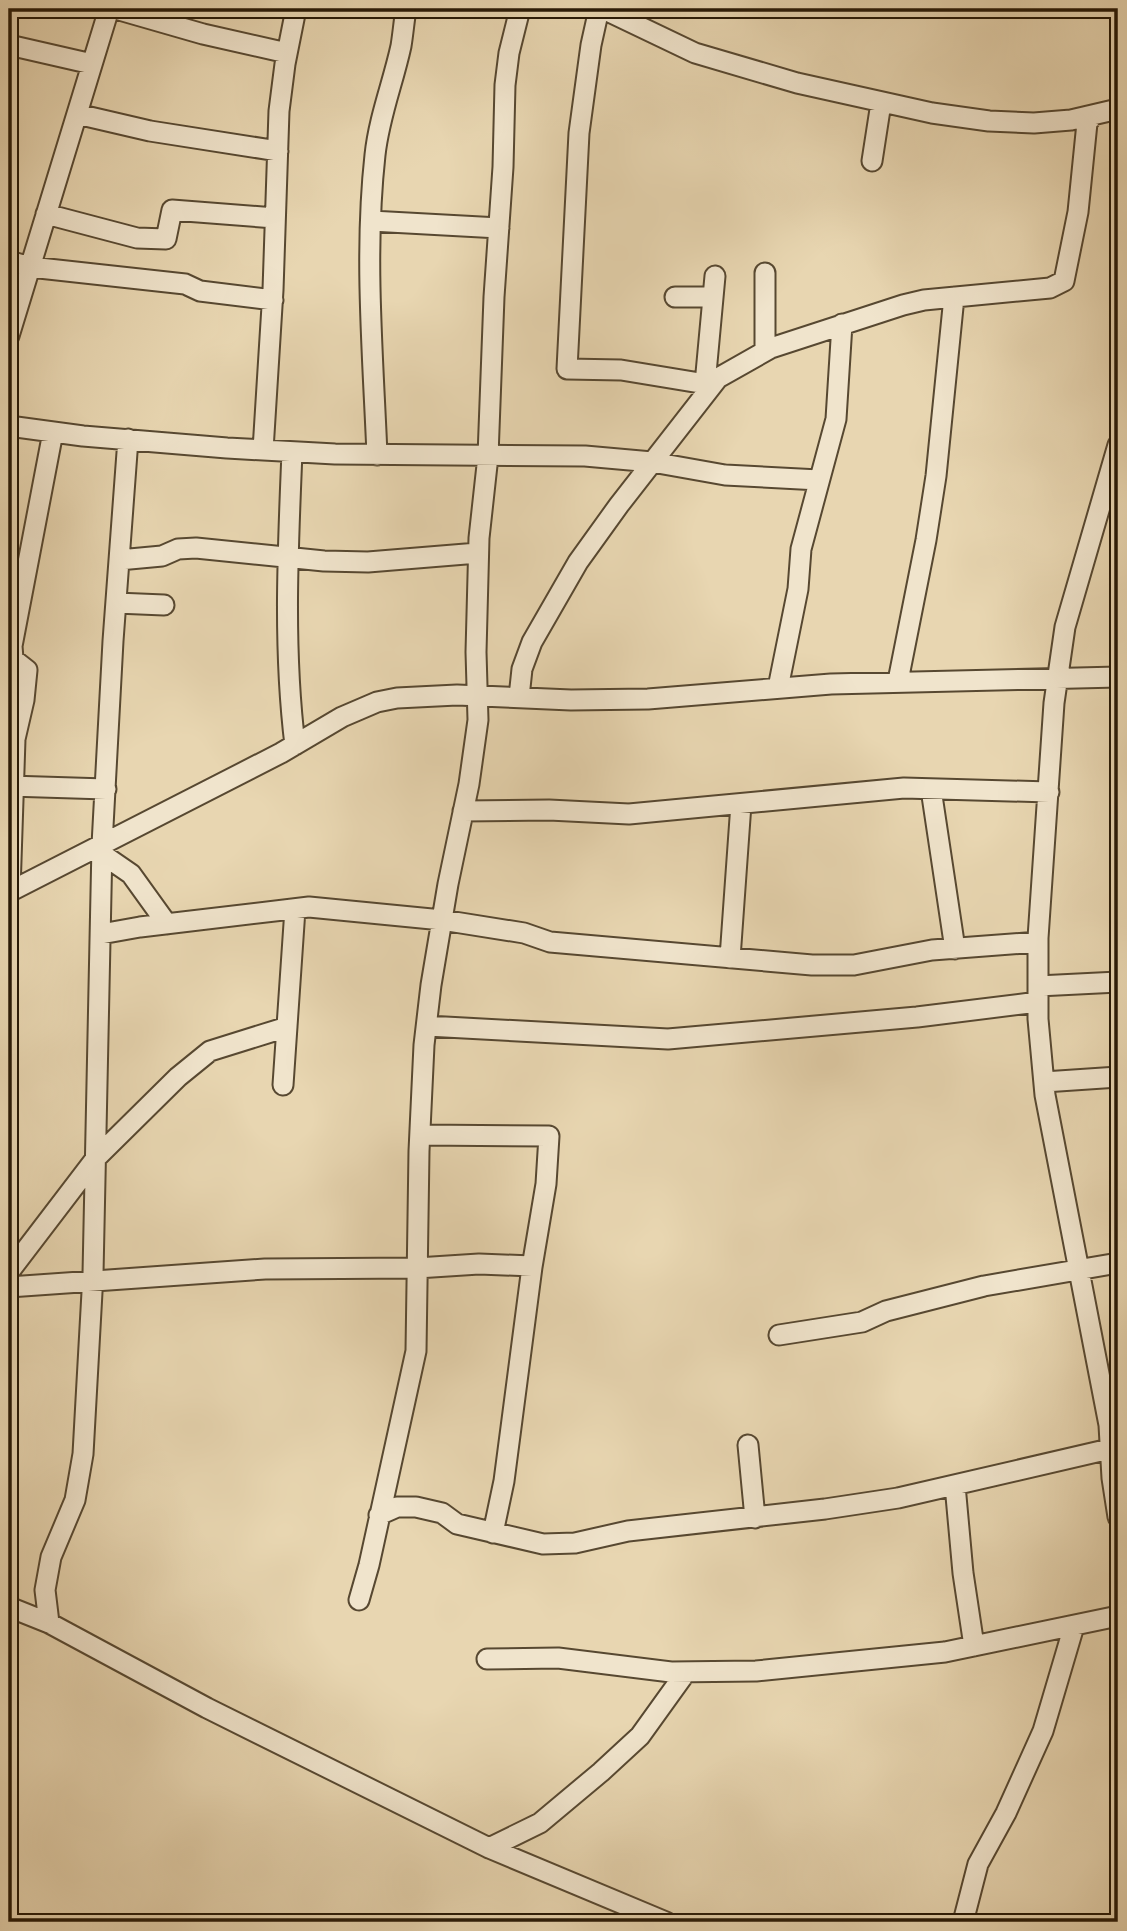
<svg xmlns="http://www.w3.org/2000/svg" width="1127" height="1931" font-family="Cardo,serif">
  <rect width="100%" height="100%" fill="#e8d6b1"/>
  <filter id="stains"><feTurbulence type="fractalNoise" baseFrequency=".00286" numOctaves="4"/><feColorMatrix values="0 0 0 0 .2 0 0 0 0 .09 0 0 0 0 .02 0 0 0 .5 -.17"/></filter>
  <radialGradient id="worn" r=".72"><stop offset=".6" stop-color="#630" stop-opacity="0"/><stop offset="1" stop-color="#630" stop-opacity=".3"/></radialGradient>
  <g fill="none" stroke-linecap="round" stroke-linejoin="round">
    <g stroke="#574831" stroke-width="23">
      <path id="minor" d="M116,9L203,34L287,53
        M599,9L591,45L579,133L567,369L621,370L712,385
        M603,9L695,53L797,83L932,113L989,121L1034,123L1071,120L1118,109
        M9,45L92,64
        M77,114L150,131L278,151
        M872,161L881,103
        M46,214L137,238L166,239L172,210L275,218
        M371,221L499,228
        M9,261L30,267L185,284L200,291L273,300
        M675,297H713
        M9,336L109,9
        M765,351V273
        M705,384L715,276
        M9,426L83,436L227,448L335,454L585,456L652,462L725,475L819,480
        M1118,445L1065,627L1054,703L1038,938V1019L1045,1095L1109,1425L1112,1478L1118,1517
        M263,450L273,290L279,111L285,64L296,9
        M292,452C288,549 283,648 295,745
        M377,455C373,356 364,254 375,155C379,117 393,83 401,46C403,34 404,21 406,9
        M119,560L162,556L178,549L196,548L324,561L368,562L478,553
        M116,603L164,605
        M898,681L926,540L936,476L954,297
        M778,688L798,589L801,549L836,419L842,324
        M519,697L522,669L532,642L578,562L619,505L718,378L771,348L903,305L924,300L1050,288L1064,281L1078,212L1087,123L1093,115
        M9,786L106,789
        M931,789L955,949
        M463,811L549,810L629,814L904,788L1049,792
        M102,854L131,874L167,924
        M10,891L15,739L24,700L27,670L13,659L12,646L53,432
        M9,892L281,753L342,717L377,702L397,698L457,695L571,700L648,699L831,684L1118,677
        M101,934L140,927L309,907L442,920L524,933L550,942L812,965H854L932,950L1038,942
        M730,958L741,804
        M1038,986L1118,982
        M427,1026L668,1039L917,1017L1038,1002
        M1044,1082L1118,1077
        M283,1085L295,909
        M420,1135L549,1136L546,1184L532,1267L504,1481L493,1533
        M9,1272L96,1158L178,1077L210,1051L287,1027
        M9,1287L265,1269L417,1268L479,1264L532,1266
        M779,1335L862,1322L886,1311L984,1286L1118,1263
        M748,1445L755,1518
        M955,1485L963,1573L974,1646
        M379,1515L397,1507H416L442,1513L457,1524L543,1544L575,1543L628,1531L825,1509L898,1498L1118,1447
        M359,1600L369,1565L416,1351L419,1151L424,1045L431,985L448,884L469,784L478,720L476,652L479,538L488,456L494,297L503,167L505,85L509,53L520,9
        M9,1607L49,1623L207,1708L489,1848L666,1922
        M49,1623L45,1590L51,1557L75,1500L83,1454L93,1274L102,845L113,641L128,439
        M487,1659L558,1658L671,1672L756,1671L945,1652L1118,1616
        M489,1848L540,1823L601,1772L640,1736L686,1672
        M963,1922L978,1864L1006,1813L1043,1731L1074,1626"/>
    </g>
    <use href="#minor" stroke="#f0e4cc" stroke-width="19"/>
  </g>
  <rect width="1127" height="1931" fill="none" stroke="#e8d6b1" stroke-width="35"/>
  <rect x="10" y="10" width="1106" height="1910" fill="none" stroke="#271906" stroke-width="3.5"/>
  <rect x="18" y="18" width="1092" height="1896" fill="none" stroke="#271906" stroke-width="2"/>
  <rect width="100%" height="100%" filter="url(#stains)"/>
  <rect width="100%" height="100%" fill="url(#worn)"/>
</svg>
